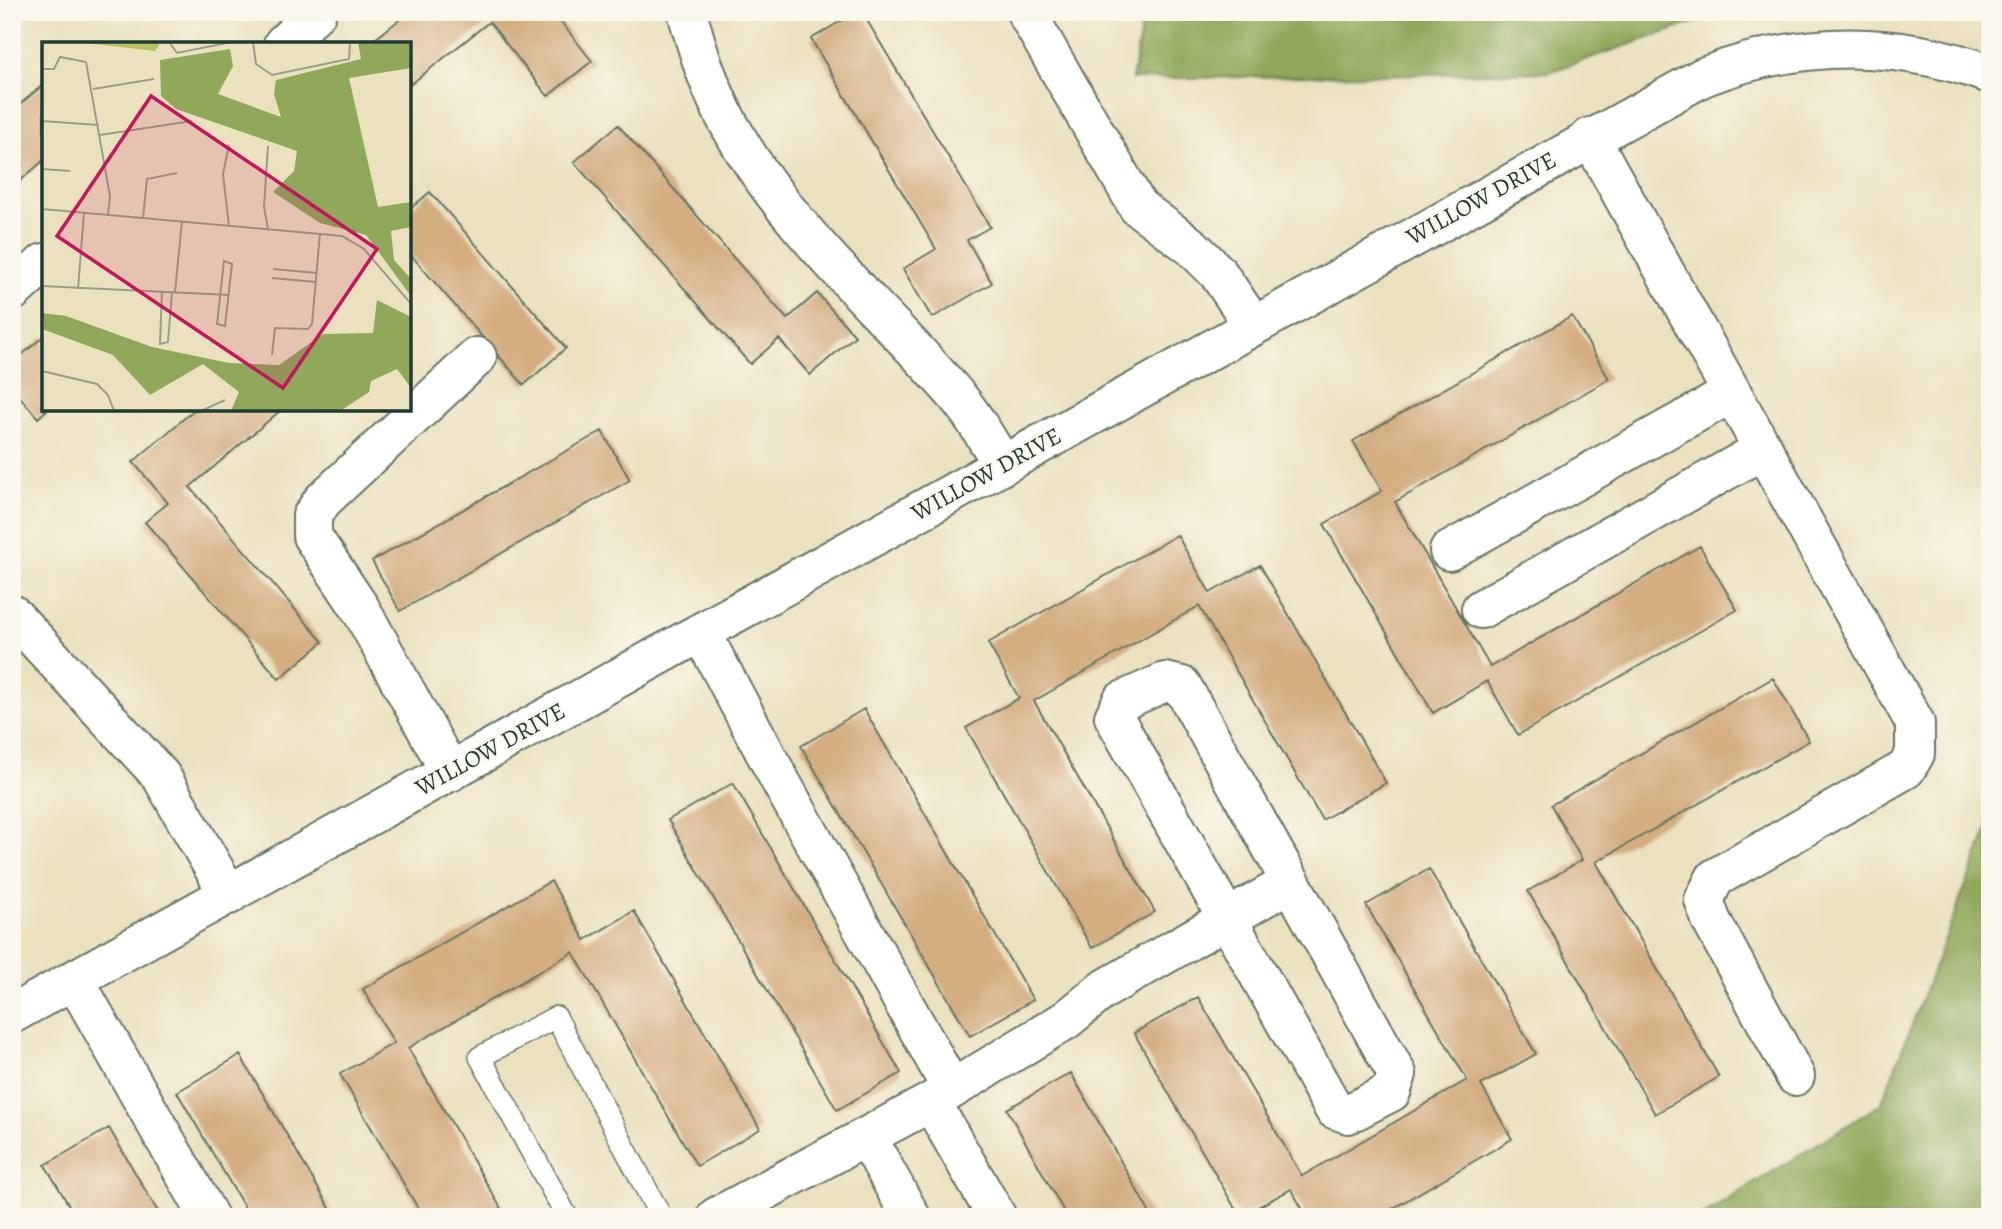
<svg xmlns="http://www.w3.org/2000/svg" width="2002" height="1229" font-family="Alegreya,serif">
  <rect width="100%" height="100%" fill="#fbf7ec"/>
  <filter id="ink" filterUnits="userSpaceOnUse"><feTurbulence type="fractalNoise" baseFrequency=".0143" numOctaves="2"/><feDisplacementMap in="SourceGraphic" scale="14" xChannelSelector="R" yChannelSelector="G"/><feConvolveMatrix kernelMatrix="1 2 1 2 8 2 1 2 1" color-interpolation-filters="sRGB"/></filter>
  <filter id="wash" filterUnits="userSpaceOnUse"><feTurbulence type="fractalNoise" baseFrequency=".00686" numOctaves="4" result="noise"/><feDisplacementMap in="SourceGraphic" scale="28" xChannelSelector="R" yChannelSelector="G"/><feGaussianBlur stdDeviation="1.57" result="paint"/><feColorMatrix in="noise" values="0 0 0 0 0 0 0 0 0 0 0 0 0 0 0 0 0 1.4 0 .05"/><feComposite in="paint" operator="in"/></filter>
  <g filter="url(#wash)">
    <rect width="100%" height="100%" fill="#ebe1bf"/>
    <path fill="#8fa85a" stroke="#577247" stroke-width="2" d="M1144,12H1725L1549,72L1132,79Z
      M1990,823V1217H1700L1881,1104Z"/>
    <g id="blocks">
      <path fill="#d4ad81" d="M409,12H553L592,61L548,96L489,22L410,85V44H369Z
        M856,12H862L990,227L967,240L992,283L932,318L903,269L936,249L811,39Z
        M44,84V160L12,188V111Z
        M618,125L787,319L817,293L855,336L810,375L779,339L750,364L574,162Z
        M430,192L566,348L524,385L410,254V209Z
        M1572,316L1609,379L1395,502L1490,667L1700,546L1737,610L1518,735L1487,681L1433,713L1324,524L1382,491L1353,441Z
        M44,336V410H47L38,418L12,388V363Z
        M194,410H281L190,487L323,642L279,679L145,522L168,503L133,462Z
        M602,431L630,480L400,611L372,561Z
        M1177,535L1210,593L1260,565L1386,783L1322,820L1199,606L1034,701L1155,912L1092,948L966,728L1019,698L988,643Z
        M1773,678L1809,741L1596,862L1719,1077L1655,1114L1528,891L1582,860L1551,805Z
        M864,709L1033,1000L970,1036L801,746Z
        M733,783L901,1073L837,1110L668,820Z
        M1429,869L1536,1054L1481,1085L1512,1139L1378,1217H1307L1291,1189L1240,1217L1134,1033L1198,997L1302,1176L1467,1080L1366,905Z
        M551,881L585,940L634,911L760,1129L697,1166L573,952L408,1048L506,1217H423L340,1074L394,1043L363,989Z
        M240,1055L335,1217H250L177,1092Z
        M1071,1073L1152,1217H1067L1007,1109Z
        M109,1128L161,1217H76L45,1165Z"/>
    </g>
  </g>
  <g filter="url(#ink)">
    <use href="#blocks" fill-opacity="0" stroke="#667665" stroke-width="2"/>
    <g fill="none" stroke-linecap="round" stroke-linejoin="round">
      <g stroke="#667665" stroke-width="24">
        <path id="service" d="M567,1217L480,1057L556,1017L661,1217"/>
      </g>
      <g stroke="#667665" stroke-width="42">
        <path id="minor" d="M687,12C698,52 710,90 730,126C787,230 880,307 956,395C974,415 988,442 1003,465
          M1026,12L1138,207L1192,247L1218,273L1253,325
          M283,44L317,12
          M1590,137L1915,723V754L1906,769L1715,878L1704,900L1711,920L1795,1076
          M12,292L44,263
          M1449,551L1732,393
          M1481,609L1764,449
          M12,614L161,776L229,895
          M701,632L777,775L951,1088
          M1165,682L1182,686L1397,1074L1391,1092L1348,1114L1334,1109L1114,717L1122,701Z
          M450,772L360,608L312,536V516L323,500L477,357
          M75,981L209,1217
          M12,1014L1703,77C1798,40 1894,39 1990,74
          M931,1102L997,1217
          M867,1137L911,1217
          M716,1217L931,1102L1066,1020L1103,990L1291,882"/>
      </g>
      <use href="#service" stroke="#fff" stroke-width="21"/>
      <use href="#minor" stroke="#fff" stroke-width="38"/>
    </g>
  </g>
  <g text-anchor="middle" stroke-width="5" stroke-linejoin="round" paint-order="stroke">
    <g font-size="24" fill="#1f3d34" stroke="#fbf7ec">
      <text transform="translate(1481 198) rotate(-29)" y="8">WILLOW DRIVE</text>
      <text transform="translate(986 474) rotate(-29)" y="8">WILLOW DRIVE</text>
      <text transform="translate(490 749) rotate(-29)" y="8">WILLOW DRIVE</text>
    </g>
  </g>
  <g transform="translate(42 42)">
    <rect width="369" height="369" fill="#ebe1bf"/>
    <path d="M35,0H117V3L113,9Z" fill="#b4c264"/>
    <path d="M316,0H369V26L307,36L336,165L369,160V185L349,189L352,218L369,237V254L324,193L278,181L231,150L252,129L255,109L134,67L119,54L118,18L188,7L191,24L176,52L239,75L232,52L234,38L319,17ZM335,258L369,275V346L355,327L329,339L327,350L298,369H189L197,350L161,322L108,353L71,313L0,287V271L24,274L110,305L187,321L237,323L281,292L331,291Z" fill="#8fa85a"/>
    <path fill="none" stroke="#999f87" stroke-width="2" d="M127,0L135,11L190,0M211,0L214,22L230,33L307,17L308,0M44,20L68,154L66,173M0,27H12L18,15L44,20M51,47L112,37M0,79L57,83M58,93L150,79M0,127L28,129M0,167L300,194L322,207L370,263M101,176L105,137L135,131M187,184L181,132L187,103M226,187L222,165L226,104M182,219L190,222L183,284L175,282ZM231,227L275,231M230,236L274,240M0,244L187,253M36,247L42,171M120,249L118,302L126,300L130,250M133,250L140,179M230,313L233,286L266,287L270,282L278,191M0,329L55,342L66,353L72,369M159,369L183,358"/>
    <path fill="#c2185b" fill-opacity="0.15" stroke="#c2185b" stroke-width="3.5" d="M109,54L335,207L241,346L15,194Z"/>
    <rect width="369" height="369" fill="none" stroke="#1f3d34" stroke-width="3.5"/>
  </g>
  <rect width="2002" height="1229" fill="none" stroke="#fbf7ec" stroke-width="42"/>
</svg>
